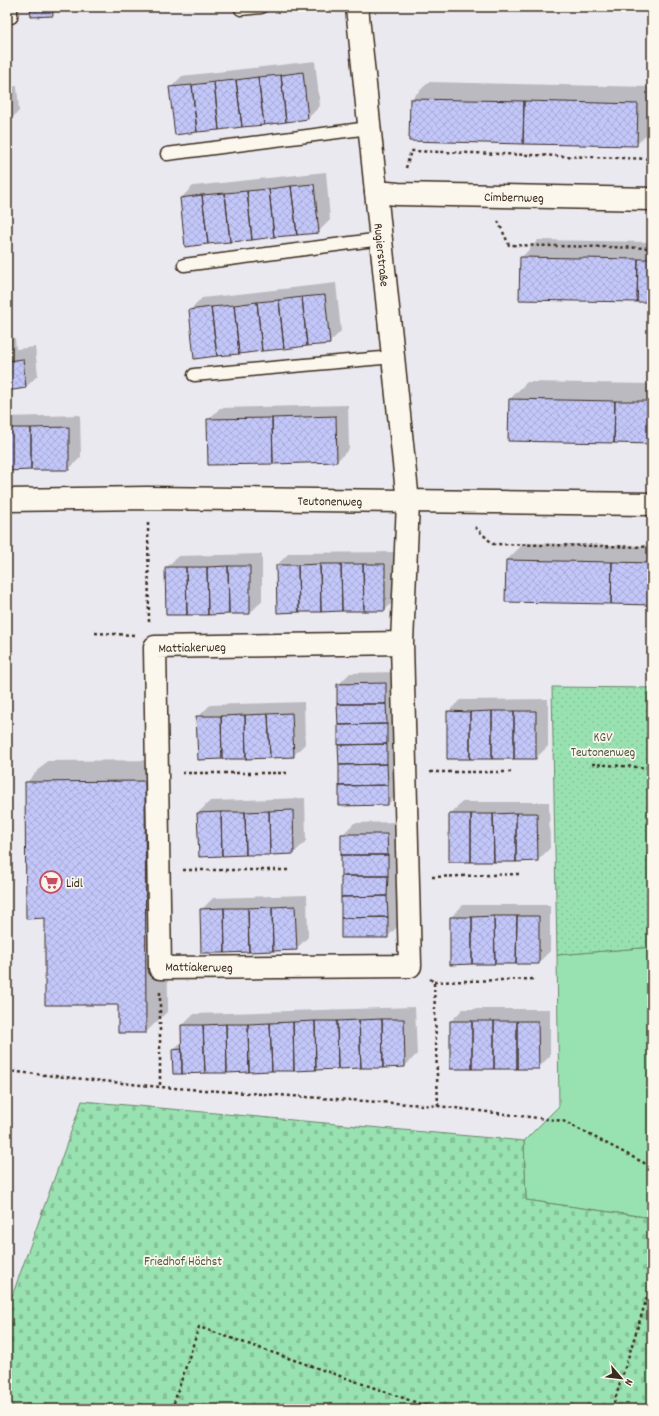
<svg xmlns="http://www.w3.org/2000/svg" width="659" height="1416" font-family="Dekko,sans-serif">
  <defs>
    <pattern id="cemetery-stones" width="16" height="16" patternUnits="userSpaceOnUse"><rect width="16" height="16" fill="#98e2b1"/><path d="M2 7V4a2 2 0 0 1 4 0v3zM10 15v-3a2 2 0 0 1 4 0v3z" fill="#84c298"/></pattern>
    <pattern id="garden-dots" width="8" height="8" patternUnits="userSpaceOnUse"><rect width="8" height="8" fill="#98e2b1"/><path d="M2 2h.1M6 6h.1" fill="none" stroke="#84c298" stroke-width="1.8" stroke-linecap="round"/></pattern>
    <pattern id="building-cross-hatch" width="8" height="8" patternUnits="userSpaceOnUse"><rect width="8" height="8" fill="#c2c7f9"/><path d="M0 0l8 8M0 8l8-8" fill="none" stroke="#a8abd5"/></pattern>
  </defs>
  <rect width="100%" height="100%" fill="#eae9f0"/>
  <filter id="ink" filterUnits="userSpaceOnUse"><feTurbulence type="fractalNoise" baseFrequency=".025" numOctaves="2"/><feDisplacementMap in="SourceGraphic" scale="8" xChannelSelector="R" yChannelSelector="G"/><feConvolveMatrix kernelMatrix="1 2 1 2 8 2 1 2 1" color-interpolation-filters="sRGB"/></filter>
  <g filter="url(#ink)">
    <path fill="#98e2b1" stroke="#6a8668" d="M652,947V1218L526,1200L524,1141L559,1106L557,955Z"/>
    <path fill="url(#cemetery-stones)" stroke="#6a8668" d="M82,1101L524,1141L526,1200L652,1218V1409H7V1310Z"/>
    <path fill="url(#garden-dots)" stroke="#6a8668" d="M552,687L652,688V947L557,955Z"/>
    <path fill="#0003" d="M31,7H60L52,15Z
      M315,61L320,106L308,118L170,88L182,76Z
      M429,82L652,87V129L636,145L411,99Z
      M17,86L19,111L7,123V87Z
      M326,172L330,220L318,232L181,198L193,186Z
      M538,240L652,242V301L521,258Z
      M336,283L341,331L329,343L190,310L202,298Z
      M15,338L16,349L35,347L38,375L26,387L7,390V339Z
      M527,382L652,384V443L510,399Z
      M348,405L349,449L337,461L208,464V420L220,408Z
      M80,415L81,457L69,469L7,470V417Z
      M524,543L652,546V604L507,560Z
      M396,552L397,598L385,610L277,565L289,553Z
      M262,554V601L250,613L167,614L166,568L178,556Z
      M398,672L400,792L388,804L338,685L350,673Z
      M548,699V746L536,758L448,712L460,700Z
      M304,702L305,744L293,756L198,717L210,705Z
      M166,760L168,1011L146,1032H119V1004L26,783L47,761Z
      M305,798L306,841L294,853L198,813L210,801Z
      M462,802H549L550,848L538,860L450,814Z
      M399,822V925L387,937L342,835L354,823Z
      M307,895L308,937L296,949L201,910L213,898Z
      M463,905H550V951L538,963L451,917Z
      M415,1007L417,1054L405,1066L173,1050L179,1044H183L182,1026L194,1014Z
      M463,1009H550V1056L538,1068L451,1021Z"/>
    <path fill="url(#building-cross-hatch)" stroke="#3b2a1e" d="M30,7H52L53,16L31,17Z
      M303,72L308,119L286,122L281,75Z
      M281,75L286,122L264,125L258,77Z
      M258,77L264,125L242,127L236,80Z
      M236,80L242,127L219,130L214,82Z
      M214,82L219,130L197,132L192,85Z
      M192,85L197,132L175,135L169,87Z
      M410,99L524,101L523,144L409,141Z
      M524,101L638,104L637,146L523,144Z
      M314,184L319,233L297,235L291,186Z
      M291,186L297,235L274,237L269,189Z
      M269,189L274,237L252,240L247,191Z
      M247,191L252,240L230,242L225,193Z
      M225,193L230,242L208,244L202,195Z
      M202,195L208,244L185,247L180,198Z
      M520,257L638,259L637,302L519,300Z
      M638,259H652V302H637Z
      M325,295L330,344L307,346L302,297Z
      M302,297L307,346L284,349L279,300Z
      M279,300L284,349L262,351L257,302Z
      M257,302L262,351L239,354L234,305Z
      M234,305L239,354L217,356L211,307Z
      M211,307L217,356L194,359L189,310Z
      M23,359L26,388L7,391V361Z
      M509,399L615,401L614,443L508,441Z
      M615,401H652V444L614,443Z
      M336,416L337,462L273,464L272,418Z
      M272,418L273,464L208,465L207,419Z
      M69,427V470H31V428Z
      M7,428H31V470L7,471Z
      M506,560L612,562L611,604L505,602Z
      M612,562L652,563V605L611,604Z
      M320,564L321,612H299L298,565Z
      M320,564H341L342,611L321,612Z
      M341,564H363L364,611H342Z
      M363,564H385V611H364Z
      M276,565H298L299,612L277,613Z
      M228,566L229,614L208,615L207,567Z
      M228,566H250V614H229Z
      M165,567H186L187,615H166Z
      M186,567H207L208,615H187Z
      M386,683V704H337V684Z
      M337,704H386L387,724L338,725Z
      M447,711L470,712V759H447Z
      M492,711V759H470V712Z
      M492,711H514V759H492Z
      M514,711H536V759H514Z
      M292,713L294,757L270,758L268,714Z
      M268,714L270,758L246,759L245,715Z
      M245,715L246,759H222L221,716Z
      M196,716H221L222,759L198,760Z
      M387,724V744L338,745V725Z
      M387,744V764L339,765L338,745Z
      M387,764L388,785L339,786V765Z
      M145,781L146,1033H118V1005H45V918L26,919L25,782Z
      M388,785V805L339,806V786Z
      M293,810L294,854L270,855L269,811Z
      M269,811L270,855H246L245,812Z
      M221,812L222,856L199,857L197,813Z
      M221,812H245L246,855L222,856Z
      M516,813V862H494L493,814Z
      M516,813H537L538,861L516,862Z
      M449,814H471V862H449Z
      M471,814H493L494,862H471Z
      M341,834H387L388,855H341Z
      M341,855H388V876H341Z
      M341,876H388L387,896L341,897Z
      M387,896L388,917L341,918V897Z
      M295,906L297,950L273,951L272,907Z
      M272,907L273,951L249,952L248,908Z
      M224,908H248L249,952L225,953Z
      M224,908L225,953H201L200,909Z
      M494,916L495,964H472V917Z
      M494,916H517L516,964H495Z
      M517,916H539V964H516Z
      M388,917V938H341V918Z
      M450,917H472V964L450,965Z
      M382,1019H404L405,1067L383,1068Z
      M382,1019L383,1068H361L359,1020Z
      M359,1020L361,1068L338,1069L337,1021Z
      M315,1021H337L338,1069L316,1070Z
      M315,1021L316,1070L294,1071L293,1022Z
      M450,1021H472V1069H450Z
      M472,1021H494V1069H472Z
      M494,1021H517V1069H494Z
      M517,1021H538L539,1069H517Z
      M293,1022L294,1071H272L270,1023Z
      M270,1023L272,1071L249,1072L248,1024Z
      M226,1024H248L249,1072L227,1073Z
      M226,1024L227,1073H205L203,1025Z
      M181,1025H203L205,1073L182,1074Z
      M182,1049V1074H173L172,1050Z"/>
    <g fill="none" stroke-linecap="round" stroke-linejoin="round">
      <g stroke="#3b2a1e" stroke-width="15">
        <path id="lane" d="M241,9L261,7
          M7,18L11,17V7
          M167,154L369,128
          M184,265L381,239
          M194,375L393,357"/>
      </g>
      <g stroke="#3b2a1e" stroke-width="25">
        <g id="street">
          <path id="s1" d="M357,7L408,502L402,643L410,966L160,968L155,647L402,643"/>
          <path id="s2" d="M376,192L398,194L652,199"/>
          <path id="s3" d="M7,500L147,498L652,504"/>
        </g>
      </g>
      <path stroke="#3b2a1e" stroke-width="2.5" stroke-dasharray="3 3" stroke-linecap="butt" d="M406,168L411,151L652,159
        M498,221L509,245L652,248
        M148,523L149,624
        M475,527L493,544L652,547
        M95,633L134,635
        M592,764L652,768
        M430,772H514
        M182,773H287
        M183,870H288
        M432,877L519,874
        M430,979L434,982L438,1106
        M434,982L536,979
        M160,992V1087
        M7,1071L160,1087L438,1106L563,1121L652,1167
        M172,1409L199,1327L435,1409
        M612,1409L649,1291"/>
      <use href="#lane" stroke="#fbf7ec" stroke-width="12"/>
      <use href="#street" stroke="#fbf7ec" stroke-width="22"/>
    </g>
  </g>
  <defs>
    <g id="supermarket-ring" transform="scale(1.15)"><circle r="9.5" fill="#fbf7ec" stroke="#d1495b" stroke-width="1.5"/><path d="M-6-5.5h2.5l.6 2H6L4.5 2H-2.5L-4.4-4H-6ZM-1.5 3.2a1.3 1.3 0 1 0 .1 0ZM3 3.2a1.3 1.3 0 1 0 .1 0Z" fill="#d1495b"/></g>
  </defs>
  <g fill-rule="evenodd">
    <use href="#supermarket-ring" x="51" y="882"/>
  </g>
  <g text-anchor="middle" stroke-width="3.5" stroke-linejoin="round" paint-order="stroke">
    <g font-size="13" fill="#3b2a1e" stroke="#fbf7ec">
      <text dy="5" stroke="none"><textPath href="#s2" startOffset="138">Cimbernweg</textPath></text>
      <text dy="5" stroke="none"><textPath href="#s1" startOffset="249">Rugierstraße</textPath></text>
      <text dy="5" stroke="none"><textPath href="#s3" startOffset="323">Teutonenweg</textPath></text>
      <text dy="5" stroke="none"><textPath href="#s1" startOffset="1570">Mattiakerweg</textPath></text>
      <text transform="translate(199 966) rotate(1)" y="5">Mattiakerweg</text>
    </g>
    <g font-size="13" fill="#525843" stroke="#fbf7ec">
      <text x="603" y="741">KGV<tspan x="603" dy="15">Teutonenweg</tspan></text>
      <text x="183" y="1265">Friedhof Höchst</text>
    </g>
    <g font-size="13" fill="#3b2a1e" stroke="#fbf7ec" text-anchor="start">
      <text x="66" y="887">Lidl</text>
    </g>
  </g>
  <rect width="659" height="1416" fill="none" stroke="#fbf7ec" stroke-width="24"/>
  <rect x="12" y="12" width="635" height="1392" fill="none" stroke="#3b2a1e" stroke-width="1.5" filter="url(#ink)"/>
  <g transform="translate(621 1378) rotate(118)" stroke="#fbf7ec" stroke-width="3" paint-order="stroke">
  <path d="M0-3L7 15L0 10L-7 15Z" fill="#3b2a1e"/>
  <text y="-6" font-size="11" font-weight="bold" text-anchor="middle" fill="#3b2a1e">N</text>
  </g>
</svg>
